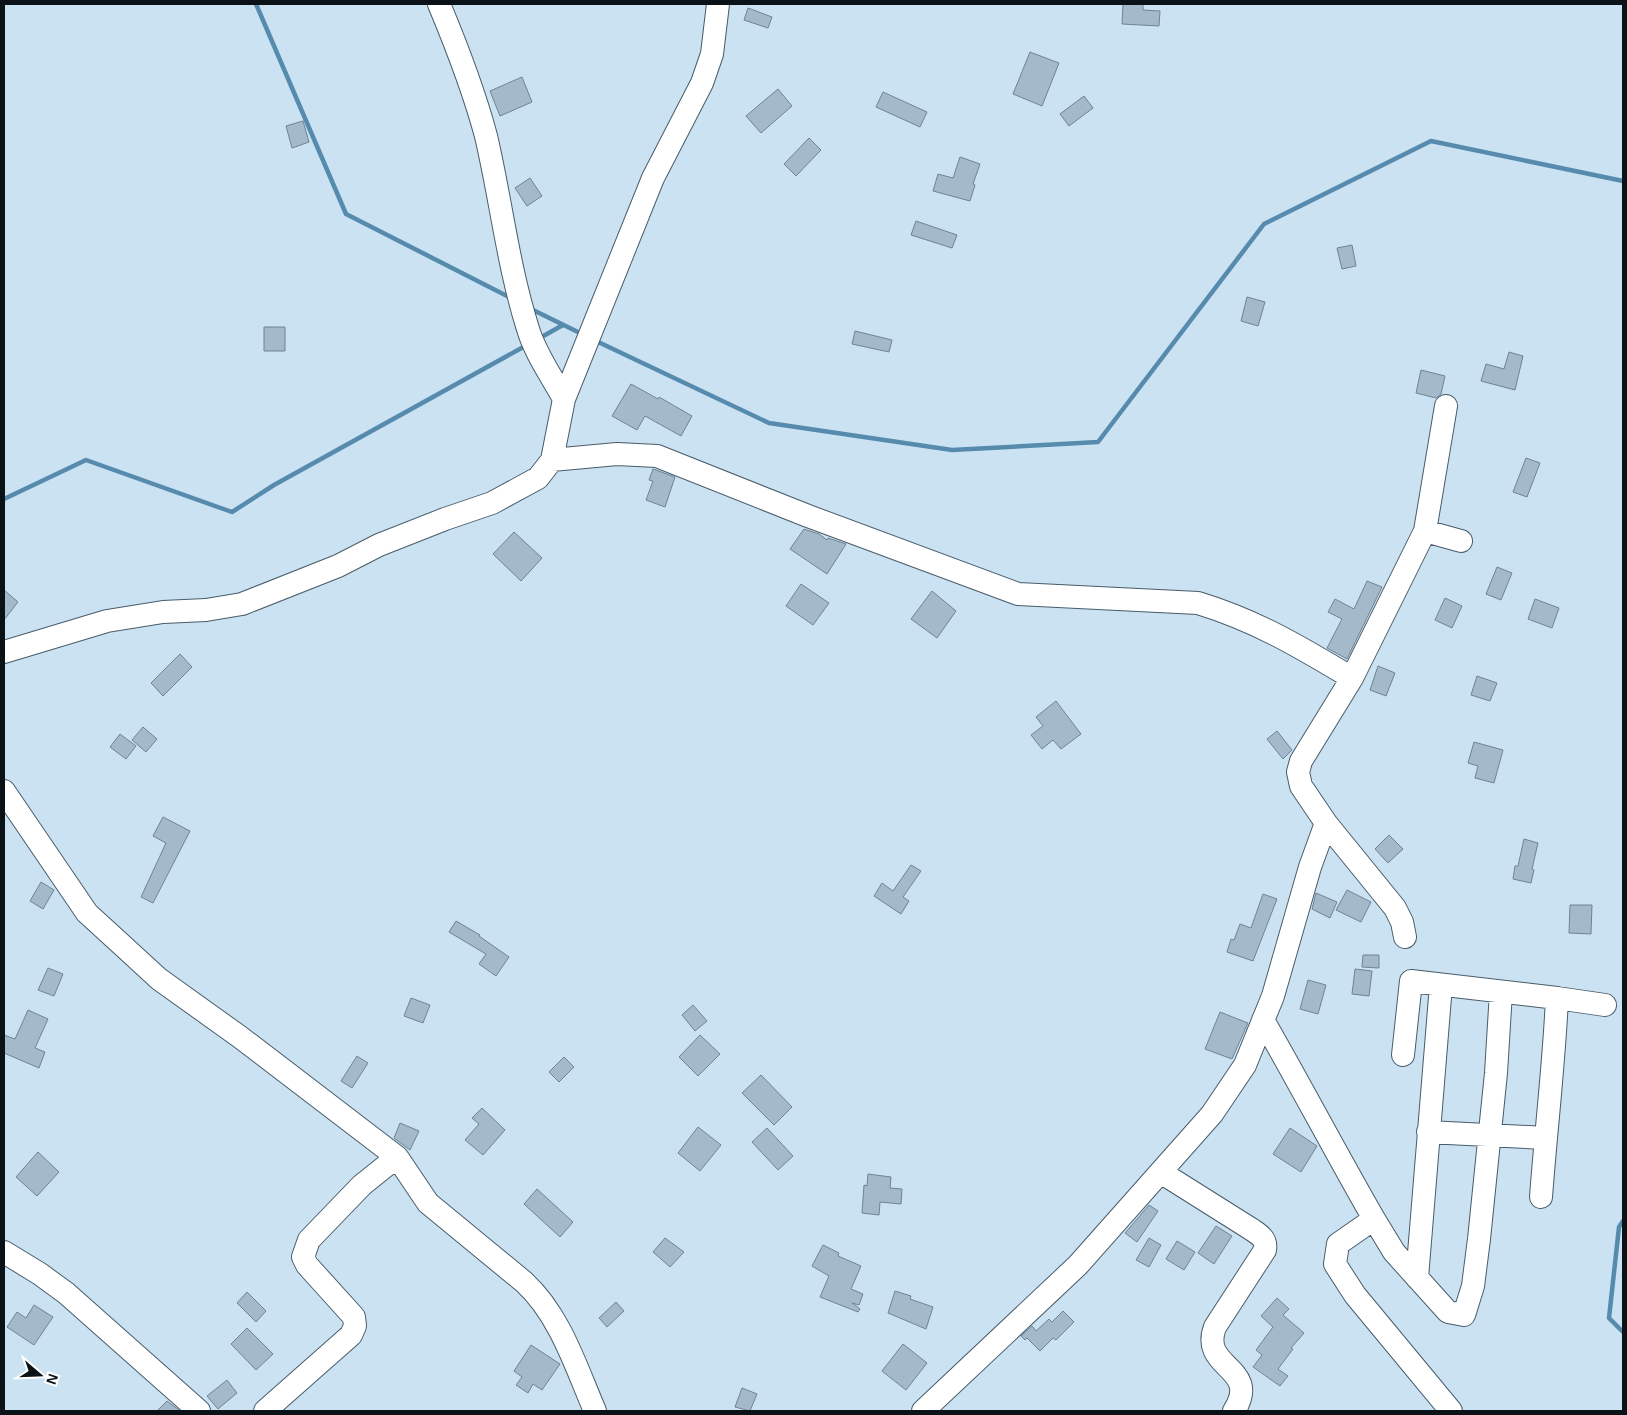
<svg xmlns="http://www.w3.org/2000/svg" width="1627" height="1415" font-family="Helvetica,sans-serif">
  <rect width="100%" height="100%" fill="#cbe2f2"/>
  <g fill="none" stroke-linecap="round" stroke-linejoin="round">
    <path stroke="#568bae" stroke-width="4.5" d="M256,4L346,214L511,298
      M531,309L582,334
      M538,339L563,325
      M594,340L769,423L952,450L1098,442L1264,224L1431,141L1623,181
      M4,499L86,460L232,512L274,485L527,345
      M1623,1221L1619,1227L1609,1318L1623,1332"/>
  </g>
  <path fill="#a4baca" stroke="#6f8493" d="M1123,4H1143V10L1160,11L1159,26L1122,24Z
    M748,8L772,17L768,28L744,20Z
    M1030,52L1059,63L1042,106L1013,94Z
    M522,77L532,102L500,116L490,91Z
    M778,89L792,106L761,133L746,116Z
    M883,92L927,112L920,127L876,107Z
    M1084,96L1093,108L1069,126L1060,114Z
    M303,121L309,142L292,148L286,126Z
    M809,138L821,150L796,176L784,164Z
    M960,157L980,164L973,184L975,185L970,201L933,191L938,174L953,178Z
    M530,178L542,196L527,206L515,188Z
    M916,221L957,235L952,248L911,235Z
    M1352,245L1356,266L1342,269L1337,248Z
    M1247,297L1265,302L1258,326L1241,321Z
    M264,327H285V351H264Z
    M855,331L892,340L889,352L852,344Z
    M1509,352L1523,356L1515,390L1481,381L1486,364L1504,369Z
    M1421,370L1445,376L1441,394L1436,398L1416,393Z
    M631,384L658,399L659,397L692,416L681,436L645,416L637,430L612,416Z
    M1526,458L1540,463L1527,497L1513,492Z
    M653,469L675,477L665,507L646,500L653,481L649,480Z
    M804,529L819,534L827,540L828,538L846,544L827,574L790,549Z
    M514,532L542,558L521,581L493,554Z
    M1497,567L1512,573L1501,600L1486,594Z
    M1367,581L1382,587L1347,659L1327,648L1342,619L1328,612L1335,599L1354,609Z
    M801,584L829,603L813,625L786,606Z
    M4,590L18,602L4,620Z
    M932,591L956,611L937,638L911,619Z
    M1445,598L1462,606L1452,628L1435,620Z
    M1535,599L1559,608L1552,628L1528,619Z
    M180,654L192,667L163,696L151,683Z
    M1378,666L1395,673L1386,696L1370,690Z
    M1477,676L1497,683L1490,701L1471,695Z
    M1056,701L1081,734L1061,749L1053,740L1042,749L1031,735L1043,726L1036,717Z
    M143,727L157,739L146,752L132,740Z
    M1277,731L1292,750L1283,759L1267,739Z
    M120,734L136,746L126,759L110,747Z
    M1474,742L1503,750L1494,783L1475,778L1478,766L1468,763Z
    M163,817L190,831L153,903L141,897L166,843L153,836Z
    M1389,835L1403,849L1388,863L1375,849Z
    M1524,839L1538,843L1532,869L1534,870L1531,883L1513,879L1515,866H1518Z
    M911,865L921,871L903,897L909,901L901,914L874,896L882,883L893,891Z
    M41,882L54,890L43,909L30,901Z
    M1347,890L1371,902L1361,922L1336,910Z
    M1316,893L1337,902L1330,918L1312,909Z
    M1263,894L1277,899L1253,961L1227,952L1231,939L1234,940L1240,924L1251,928Z
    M1570,905H1592L1591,934L1569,933Z
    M456,921L480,935L479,936L509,957L496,976L479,964L486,954L449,932Z
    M1363,955H1379V968L1362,967Z
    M48,968L63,974L54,996L38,990Z
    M1355,969L1372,971L1369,996L1352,994Z
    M1308,980L1326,985L1318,1014L1300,1009Z
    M411,998L430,1005L423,1023L404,1016Z
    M693,1005L707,1021L695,1031L682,1015Z
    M28,1010L48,1019L35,1048L45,1052L39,1068L4,1053V1035L15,1039Z
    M1220,1012L1248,1023L1232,1059L1205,1049Z
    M700,1035L720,1054L698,1076L679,1057Z
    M357,1056L368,1063L352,1088L341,1081Z
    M564,1057L574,1067L559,1082L549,1072Z
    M761,1075L792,1107L774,1125L742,1093Z
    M482,1108L505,1130L483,1155L465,1140L479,1124L472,1118Z
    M400,1123L419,1131L410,1150L394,1138Z
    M698,1127L721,1145L700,1171L678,1153Z
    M767,1128L793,1156L778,1170L752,1142Z
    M1290,1128L1317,1146L1301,1172L1273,1154Z
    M38,1152L59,1172L37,1196L16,1177Z
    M868,1174L891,1177L890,1188L902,1189L901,1204L880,1202L879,1215L862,1213L864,1185L867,1186Z
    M537,1189L573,1222L560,1237L524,1204Z
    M1149,1205L1158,1211L1137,1242L1125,1233Z
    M1216,1226L1232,1236L1214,1264L1198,1253Z
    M665,1238L684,1252L670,1267L653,1252Z
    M1149,1238L1161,1245L1149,1267L1136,1260Z
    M1177,1241L1195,1252L1184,1270L1166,1259Z
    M823,1245L839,1253L838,1256L861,1266L851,1289L863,1294L859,1305L852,1303L860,1309L858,1312L820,1297L829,1276L812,1266Z
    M895,1291L911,1296L910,1299L933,1307L926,1329L888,1313Z
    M247,1292L266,1311L256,1322L237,1303Z
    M1277,1298L1289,1309L1283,1315L1304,1333L1291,1348L1293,1349L1278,1369L1288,1376L1280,1386L1253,1367L1262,1355L1256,1350L1273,1327L1261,1316Z
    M616,1302L624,1311L607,1327L599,1318Z
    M34,1305L53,1317L34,1345L7,1327L17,1312L26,1318Z
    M1063,1311L1074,1322L1056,1340L1053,1338L1040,1351L1027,1338L1025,1340L1021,1336L1032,1326L1036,1331L1049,1319L1052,1322Z
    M247,1328L273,1354L256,1370L231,1344Z
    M903,1344L927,1363L906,1390L882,1371Z
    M531,1345L560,1364L542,1390L533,1384L528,1393L516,1385L522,1377L514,1371Z
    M227,1380L237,1393L218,1409L207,1396Z
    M742,1388L757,1394L750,1411L735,1407Z
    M167,1401L180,1411H157Z"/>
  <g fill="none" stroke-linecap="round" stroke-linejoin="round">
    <g stroke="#485c6a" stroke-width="24">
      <path id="minor" d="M564,399L653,178L702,83L712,54L718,4
        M552,460L617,454L657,456L808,516L1018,594L1198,603C1257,621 1300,647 1352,678L1301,761L1298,772L1301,786L1326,823L1310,867L1273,996L1245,1065L1212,1114L1078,1265L923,1411
        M1425,531L1461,541
        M4,652L107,621L163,612L206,610L242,604L338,566L379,545L445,519L492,503L538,478L552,460L564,399C552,377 535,353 528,329C508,266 501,200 486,136C474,91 457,47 439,4
        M1352,678L1425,531L1446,406
        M4,791L87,913L122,945L159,979L240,1037L397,1157
        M1326,823L1395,908L1402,922L1405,937
        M1557,998L1605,1005
        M1263,1020C1301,1086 1336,1153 1374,1219L1338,1244L1335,1264L1355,1295L1451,1411
        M1403,1055L1411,981L1557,998C1554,1064 1546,1130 1541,1197
        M1428,1132L1546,1138
        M1162,1173L1251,1229C1260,1235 1267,1239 1265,1250L1215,1327C1199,1369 1262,1367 1234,1411
        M1374,1219L1394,1252L1448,1312L1464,1315L1473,1286L1479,1239L1496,1073L1501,992
        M4,1252L40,1274L66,1293L199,1411
        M1417,1278L1441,985
        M265,1411L351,1335L355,1326L354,1317L307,1265L303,1257L309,1240L362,1185L397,1157L428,1203L524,1282C560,1315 576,1367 595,1411"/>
    </g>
    <use href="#minor" stroke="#fff" stroke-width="22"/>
  </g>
  <rect width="1627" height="1415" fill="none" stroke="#0a1217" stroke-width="10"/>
  <g transform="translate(40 1375) rotate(109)" stroke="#ffffff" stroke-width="4" paint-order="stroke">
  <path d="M0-4L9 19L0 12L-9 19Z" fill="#0a1217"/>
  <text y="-8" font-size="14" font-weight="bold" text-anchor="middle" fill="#0a1217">N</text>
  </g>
</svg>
